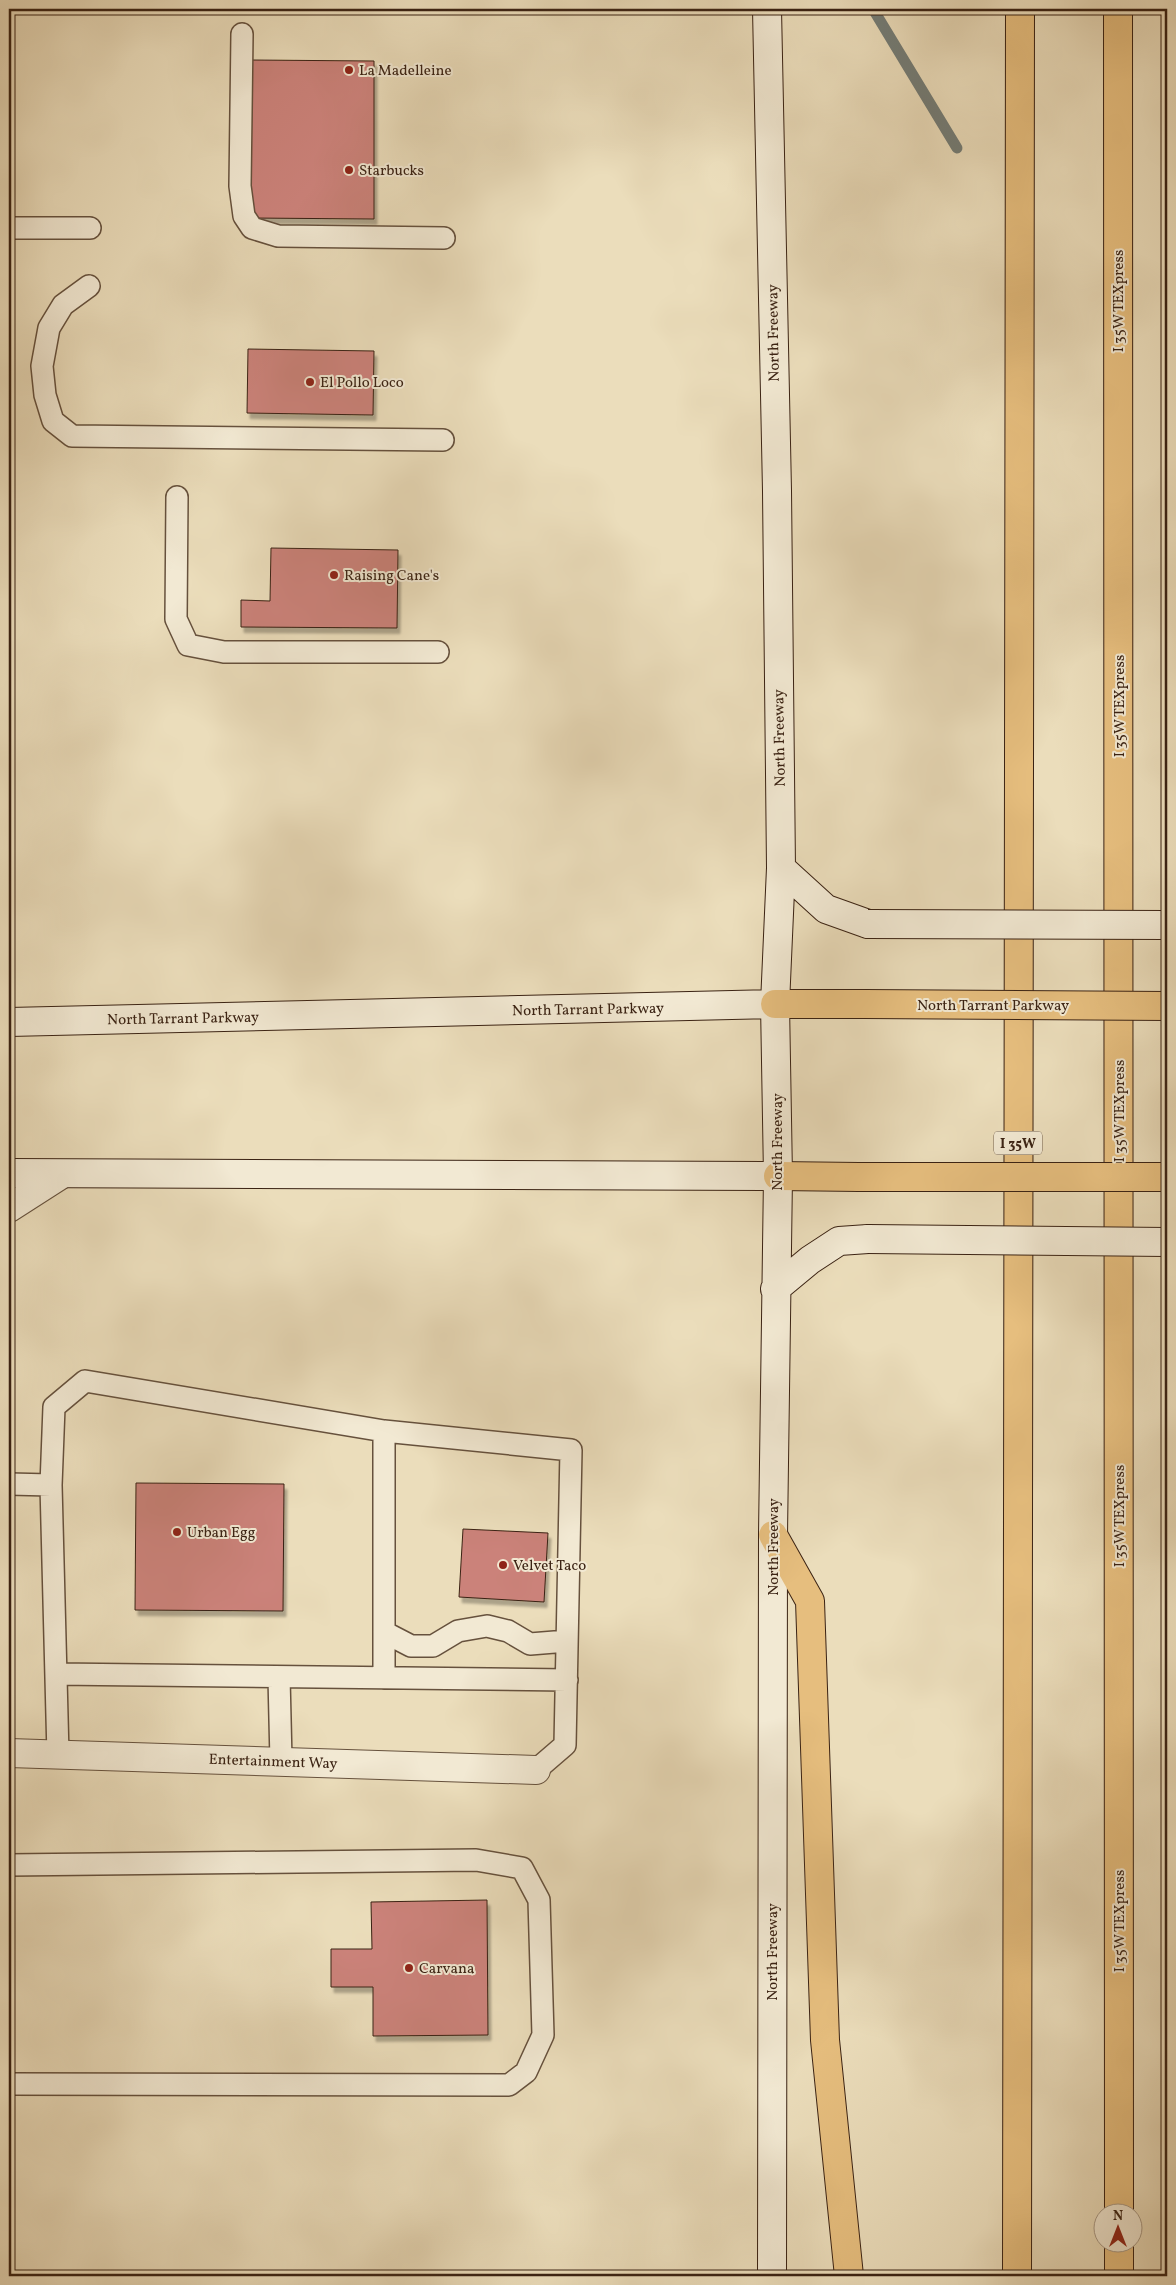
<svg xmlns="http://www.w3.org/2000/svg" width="1176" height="2285" font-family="Vollkorn,serif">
  <defs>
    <filter id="shadow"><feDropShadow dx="3" dy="5.5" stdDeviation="1" flood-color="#0004"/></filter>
  </defs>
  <rect width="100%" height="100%" fill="#ebddbb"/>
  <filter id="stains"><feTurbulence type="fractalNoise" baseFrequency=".004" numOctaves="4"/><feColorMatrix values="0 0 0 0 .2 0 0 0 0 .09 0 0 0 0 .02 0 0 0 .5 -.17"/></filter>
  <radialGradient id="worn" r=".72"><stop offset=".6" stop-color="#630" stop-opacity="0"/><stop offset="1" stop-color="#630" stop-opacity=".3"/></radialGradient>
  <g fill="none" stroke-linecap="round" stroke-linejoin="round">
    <path stroke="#747d77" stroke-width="11" d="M873,9L957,148"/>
  </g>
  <path fill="#cb827a" stroke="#3a2213" filter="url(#shadow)" d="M252,60L374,61V219L251,218Z
    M248,349L374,351L373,415L247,413Z
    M271,548L398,550L397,628L241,627V600L270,601Z
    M136,1483L284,1484L283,1611L135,1610Z
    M463,1529L548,1533L544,1602L459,1597Z
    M487,1900L488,2035L373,2036V1987H331V1949H372L371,1902Z"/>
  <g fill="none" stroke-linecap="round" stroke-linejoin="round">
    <g stroke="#66513d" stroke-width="24">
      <path id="lane" d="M242,34L240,186L244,216L252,228L278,236L444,238
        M9,228H90
        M89,286L63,305L49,328L42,366L45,395L53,421L72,436L443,440
        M177,497L176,619L188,645L224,652H438
        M384,1431V1678
        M9,1484L51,1485
        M384,1632L411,1646H433L458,1631L487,1626L508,1631L530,1644L567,1641
        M56,1674L567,1680
        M279,1677L281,1761
        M58,1755L51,1485L54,1407L85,1381L384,1431L571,1450L565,1745L536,1770
        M9,1865L476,1860L522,1868L539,1900L543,2035L526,2072L509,2085L9,2084"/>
    </g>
    <g stroke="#66513d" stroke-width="30">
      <path id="street" d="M9,1208L62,1174
        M9,1753L536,1770"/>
    </g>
    <g stroke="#3a2213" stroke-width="30">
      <path id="secondary" d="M767,9L777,491L781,868L775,1004L778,1176L773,1535L772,2276
        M781,868L826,909L868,924
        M9,1022L775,1004
        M9,1173L778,1176
        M775,1289L810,1260L839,1241L868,1239"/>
    </g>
    <g stroke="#3a2213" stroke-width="30">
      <path id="primary" d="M775,1004H865
        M778,1176L859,1177"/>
    </g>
    <g stroke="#3a2213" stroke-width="30">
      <path id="highway" d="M1118,9L1119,2212
        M773,1535L810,1601L825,2040L849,2276
        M1119,2242V2276
        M1017,2276L1020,9"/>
    </g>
    <use href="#lane" stroke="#f2e9d3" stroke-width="21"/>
    <use href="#street" stroke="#f2e9d3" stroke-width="28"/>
    <use href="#secondary" stroke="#f2e9d3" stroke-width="28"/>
    <use href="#primary" stroke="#e6be7e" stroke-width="28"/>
    <use href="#highway" stroke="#e6be7e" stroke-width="28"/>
    <g stroke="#3a2213" stroke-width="30" stroke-linecap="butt">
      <path id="secondary-bridge" d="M868,924L1167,925
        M868,1239L1167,1242"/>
    </g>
    <g stroke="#3a2213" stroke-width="30" stroke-linecap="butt">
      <path id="primary-bridge" d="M865,1004L1167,1006
        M859,1177H1167"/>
    </g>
    <use href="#secondary-bridge" stroke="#f2e9d3" stroke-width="28"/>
    <use href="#primary-bridge" stroke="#e6be7e" stroke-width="28"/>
  </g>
  <g fill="#8f2418" stroke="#f2e9d3" stroke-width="2">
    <circle cx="349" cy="70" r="5"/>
    <circle cx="349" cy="170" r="5"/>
    <circle cx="310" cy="382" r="5"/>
    <circle cx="334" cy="575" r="5"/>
    <circle cx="177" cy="1532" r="5"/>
    <circle cx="503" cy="1565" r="5"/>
    <circle cx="409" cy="1968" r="5"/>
  </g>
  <g text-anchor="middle" stroke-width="4" stroke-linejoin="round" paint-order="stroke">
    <rect fill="#f2e9d3" stroke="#715e4d" stroke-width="1" x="994" y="1131.5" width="48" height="23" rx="4"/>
    <g font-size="14" font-weight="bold" fill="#3a2213">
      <text x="1018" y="1148">I 35W</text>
    </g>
    <g font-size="15" fill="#3a2213" stroke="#f2e9d3" text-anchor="start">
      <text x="359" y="75">La Madelleine</text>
      <text x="359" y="175">Starbucks</text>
      <text x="320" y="387">El Pollo Loco</text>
      <text x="344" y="580">Raising Cane's</text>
      <text x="187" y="1537">Urban Egg</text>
      <text x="513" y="1570">Velvet Taco</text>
      <text x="419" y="1973">Carvana</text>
    </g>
    <g font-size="15" fill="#3a2213" stroke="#f2e9d3">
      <text transform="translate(1118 301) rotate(-90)" y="5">I 35W TEXpress</text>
      <text transform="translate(773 333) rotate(-91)" y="5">North Freeway</text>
      <text transform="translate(1119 706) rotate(-90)" y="5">I 35W TEXpress</text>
      <text transform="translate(779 738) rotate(-91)" y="5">North Freeway</text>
      <text x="993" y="1010">North Tarrant Parkway</text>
      <text transform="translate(588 1009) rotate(-1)" y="5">North Tarrant Parkway</text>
      <text transform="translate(183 1018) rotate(-1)" y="5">North Tarrant Parkway</text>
      <text transform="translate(1119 1111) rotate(-90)" y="5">I 35W TEXpress</text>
      <text transform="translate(777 1142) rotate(-90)" y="5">North Freeway</text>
      <text transform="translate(1119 1516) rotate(-90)" y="5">I 35W TEXpress</text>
      <text transform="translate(773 1547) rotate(-90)" y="5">North Freeway</text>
      <text transform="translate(273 1761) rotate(2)" y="5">Entertainment Way</text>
      <text transform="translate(1119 1921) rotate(-90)" y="5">I 35W TEXpress</text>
      <text transform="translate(772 1952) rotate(-90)" y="5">North Freeway</text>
    </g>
  </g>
  <rect width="1176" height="2285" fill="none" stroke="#ebddbb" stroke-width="30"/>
  <rect x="10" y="10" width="1156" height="2265" fill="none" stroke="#3a2213" stroke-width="2.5"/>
  <rect x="15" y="15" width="1146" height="2255" fill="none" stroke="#3a2213"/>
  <g transform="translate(1118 2228)"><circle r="24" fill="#f2e9d3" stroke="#a89986"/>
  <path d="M0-4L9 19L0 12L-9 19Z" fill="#8f2418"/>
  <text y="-8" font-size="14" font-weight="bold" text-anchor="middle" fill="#3a2213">N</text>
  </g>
  <rect width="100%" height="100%" filter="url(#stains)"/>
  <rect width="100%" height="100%" fill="url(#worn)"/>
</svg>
